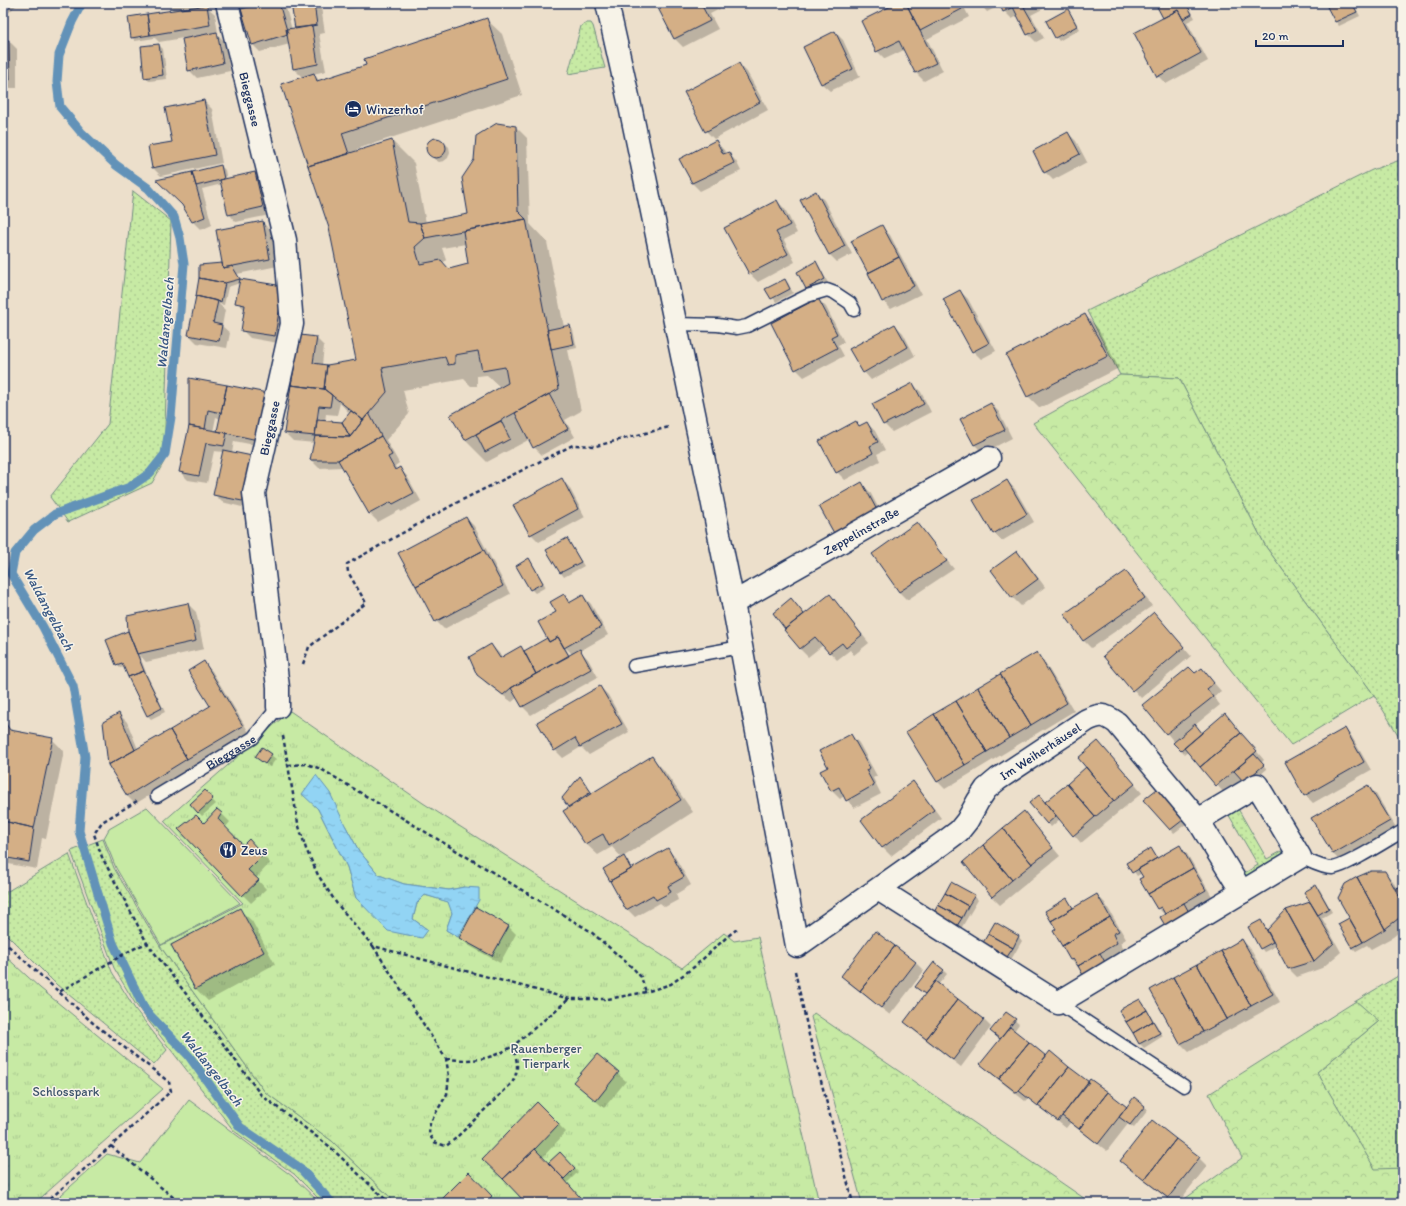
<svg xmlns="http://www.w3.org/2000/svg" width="1406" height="1206" font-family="Itim,sans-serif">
  <defs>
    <pattern id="grass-dots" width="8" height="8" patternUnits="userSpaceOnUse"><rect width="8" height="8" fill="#c7eaa4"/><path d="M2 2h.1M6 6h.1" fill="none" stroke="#aac990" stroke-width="1.8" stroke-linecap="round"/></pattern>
    <pattern id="forest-crowns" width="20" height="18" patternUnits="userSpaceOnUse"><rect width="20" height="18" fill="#c7eaa4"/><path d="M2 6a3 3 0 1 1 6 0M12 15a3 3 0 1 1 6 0" fill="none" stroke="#aac990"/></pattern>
    <pattern id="park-tufts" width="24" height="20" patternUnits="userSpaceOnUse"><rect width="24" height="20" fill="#c7eaa4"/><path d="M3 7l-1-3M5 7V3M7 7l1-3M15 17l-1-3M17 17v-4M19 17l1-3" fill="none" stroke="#aac990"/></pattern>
    <pattern id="water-ripples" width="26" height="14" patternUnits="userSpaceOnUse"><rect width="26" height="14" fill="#92d4f4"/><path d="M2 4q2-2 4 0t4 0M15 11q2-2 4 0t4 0" fill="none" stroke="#7db6d4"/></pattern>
  </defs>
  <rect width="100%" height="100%" fill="#ecdfcb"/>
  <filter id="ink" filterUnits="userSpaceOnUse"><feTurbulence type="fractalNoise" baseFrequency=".025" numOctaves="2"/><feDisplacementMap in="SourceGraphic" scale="8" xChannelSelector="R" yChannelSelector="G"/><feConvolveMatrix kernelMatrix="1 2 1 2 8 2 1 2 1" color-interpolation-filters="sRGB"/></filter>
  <g filter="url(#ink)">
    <path fill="url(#grass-dots)" stroke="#718c81" d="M587,23H591L593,26L605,68L568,74L581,26Z
      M1403,159V743L1374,695L1266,547L1179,378L1120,375L1087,311L1372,170Z
      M133,191L171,221L164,462L152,483L68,522L50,497L108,424Z
      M1237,807L1267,859L1282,851L1284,856L1247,877L1243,874L1258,865L1227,812Z
      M103,839L114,868L160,946L265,1092L332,1141L391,1198L394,1203H323L294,1174L234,1131L136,1005L114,968L71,851Z
      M69,854L112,972L135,1009L167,1050L154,1065L57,985L3,931V894Z
      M1403,973V1168L1375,1170L1317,1072L1378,1022L1356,1001Z"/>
    <path fill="url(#forest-crowns)" stroke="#718c81" d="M1120,375L1179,378L1266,547L1374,695L1291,745L1033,423Z
      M1356,1001L1379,1021L1317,1072L1375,1169L1403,1168V1203H1179L1242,1158L1209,1094Z
      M814,1013L1091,1203H862L811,1017Z"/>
    <path fill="url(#park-tufts)" stroke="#718c81" fill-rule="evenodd" d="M290,711L423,803L682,968L724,933L734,941L758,937L819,1203H394L391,1198L332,1141L265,1092L160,946L243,903L164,821ZM318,809L345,825L359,851L379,875L404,884L449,890L464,887L458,937L446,930L452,913L449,902L425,895L417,903L413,919L428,930L356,898L347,867Z
      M3,954L40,988L163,1089L35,1203H3Z"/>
    <path fill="#c7eaa4" stroke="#718c81" d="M147,807L240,903L161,945L116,868L104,838L109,829Z
      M189,1100L292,1176L320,1203H52L107,1154L140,1163Z"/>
    <path fill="url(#water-ripples)" stroke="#6292b8" d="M316,775L330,793L345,825L359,851L379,875L404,884L449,890L464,887L479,888V900L458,937L446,930L452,913L448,902L425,895L417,903L413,919L428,930L422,938L388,931L356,898L347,867L318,809L302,794Z"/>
    <path fill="#0003" fill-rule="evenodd" d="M3,3H19L9,12L3,6Z
      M167,3H207L206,6L215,14L218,33H216L224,41L230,71L197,78L189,70L183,38L159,42L155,38L135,41L132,37L174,11Z
      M267,3H281L286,8L292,30H296L292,3H382V6L345,9L339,4V5L321,7L325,33L319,34L326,71L313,74L320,81L368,66L486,19L502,34L522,95L357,149L358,151L392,141L414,163L426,223L469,215L515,126L527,138L530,224L547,242L564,327L570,326L573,330L577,348L568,350L581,411L565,420L575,437L542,455L534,447L530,439L487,462L465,440L452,415L501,388L487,375L477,376V386H471L464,379L403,390L409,414L386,440L399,463L395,466L397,470L400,469L407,476L421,501L401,512L400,510L378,522L370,514L343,467L319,468L311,460L315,443L293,441L285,433L300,336L316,338L324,346L322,365L327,366L358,360L330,227L303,78L294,69L290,44L260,52L252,44ZM466,244L469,265L450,270L443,263L446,260L442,248ZM318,401H320L318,421H316ZM340,403L350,414L342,423L325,422L326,414L337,415Z
      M670,3H717L720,9L710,14L718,29L683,47L675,39L659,9Z
      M762,3H769L765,6Z
      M900,3H962L969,17L927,39L943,71L924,81L916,73L904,50L885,59L877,51Z
      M979,3H1054L1031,15L1044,38L1036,42L1028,34L1018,16L1012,19L1004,11L1001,5L987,12Z
      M1156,3H1187L1195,18L1187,22L1208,61L1166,84L1158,76L1164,18Z
      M1326,3H1353L1360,16L1339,26L1336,22Z
      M1067,10L1071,14L1080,29L1059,41L1056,37Z
      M835,32L843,40L860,77L830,91L822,84Z
      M9,41L17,49V88H3V42Z
      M159,45L163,49L167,79L149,81L145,77Z
      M739,64L747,72L768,110L714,139L706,131Z
      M204,101L212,109L222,163L161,176L153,168Z
      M1068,133L1076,141L1087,162L1053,180L1045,172Z
      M435,138L440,139L449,147L450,152L448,158L444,161L439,162L434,159L427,151V145L430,141Z
      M716,142L724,150L726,154L728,153L736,161L741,171L700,191L692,183L681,159Z
      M221,166L225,170L227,180L255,174L263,181L270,215L236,222L229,214L222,184L202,189L212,225L201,230L193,222L183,204L158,180Z
      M816,192L824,200L852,254L837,262L829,254Z
      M777,201L785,209L797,233L784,240L795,262L758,282L750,274L726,228Z
      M263,223L271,231L278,266L237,274L241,280L291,295L283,344L250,338L242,330L245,310L237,302L240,283L228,287L224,305L219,304L225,310L222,326L230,333L227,348L197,343L189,335L197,297L200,266L223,264Z
      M882,227L890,235L921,294L891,309L883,301Z
      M816,263L819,266L828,283L811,293L807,289L798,272Z
      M784,280L788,283L793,293L776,302L767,289Z
      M960,291L968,299L996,351L981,359L973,351Z
      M818,299L826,307L844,342L838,345L844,356L804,377L796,369Z
      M1085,315L1097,327L1119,368L1040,408L1028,396Z
      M895,325L903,333L915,356L871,380L864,372Z
      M190,379L270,448L234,441L232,453L254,510L222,502L214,494L223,452L214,451L207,483L188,480L180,472L190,426ZM216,417L221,419L218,433L213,432Z
      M913,384L921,392L931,412L892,432L884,424Z
      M991,404L999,412L1012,438L983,453L975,445L962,420Z
      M856,422L860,426L867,423L875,431L885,450L877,454L880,461L845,480L837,472Z
      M561,479L569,487L585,517L539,542L531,534Z
      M1007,481L1015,489L1034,522L1002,541L994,533Z
      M862,484L870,492L885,520L844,542Z
      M466,518L474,526L510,594L444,629L436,621Z
      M917,524L954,569L907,600L899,592Z
      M567,539L570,543L584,566L564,577L561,573L548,550Z
      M1017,552L1025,560L1045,587L1021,606L1013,598L993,571Z
      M529,560L532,563L546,587L535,593L531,589Z
      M1125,572L1133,580L1152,606L1091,648L1083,640Z
      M564,595L572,603L583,596L591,604L608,635L580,651L588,659L598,677L531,715L523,707L518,697L512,702L486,683L478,674L491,645L499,653L502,658L521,647L525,651L549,639ZM565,647L573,655L570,656Z
      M830,596L837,603L869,643L854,655L850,650L837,660L823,645L808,657L800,649L774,613L795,603L805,615Z
      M188,604L196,612L204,649L146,662L139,654L147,675L165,712L151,719L147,715L125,667L120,668L117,665Z
      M1162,622L1191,656L1141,698L1104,656Z
      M1036,653L1044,661L1074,711L945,789L937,781Z
      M204,663L212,671L250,734L135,804L127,796L119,714L127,722L138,749L211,707Z
      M1202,669L1221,691L1214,697L1220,705L1194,726L1202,734L1233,723L1264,760L1261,763L1267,769L1248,785L1242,779L1224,793L1188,752L1185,754L1181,750L1143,705Z
      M600,687L608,695L629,732L589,755L581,747L563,758L555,750Z
      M3,724L5,725L12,732L52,739L64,751L46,839L42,838L37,869L3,863Z
      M1345,729L1352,737L1371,770L1313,803L1305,795Z
      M851,735L859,743L877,776L873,778L881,794L854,808L844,796L840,799L832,791L822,772L829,768Z
      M262,748L276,759L270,767L260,760Z
      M1106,751L1142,793L1081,843L1060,819L1051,827L1047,823L1045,804Z
      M651,757L663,769L693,812L623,857L628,861L632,869L667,849L675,857L691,885L676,894L678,900L665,907L660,903L635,917L627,909L604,869L623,859L612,847L598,855L586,844L571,808L568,806L580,778L593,794Z
      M913,783L921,791L941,818L891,856L883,848L862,820Z
      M1368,786L1376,794L1397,829L1341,862L1333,854L1313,819Z
      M205,792L216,804L202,816L191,804Z
      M1160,794L1186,824L1174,833L1145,800Z
      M218,810L230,822L225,828L243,846L256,848L270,863L256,878L266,889L251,903L243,895L204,824Z
      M1024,813L1060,856L1000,905L992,897Z
      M1180,847L1187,854L1213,898L1190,912L1165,915L1158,908L1142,873L1137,876L1128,863L1151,849L1158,859Z
      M1384,872L1393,881L1397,889L1403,886V929L1393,937L1371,949L1367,945L1356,951L1352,947L1340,924L1351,918Z
      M1316,886L1320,890L1332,912L1322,918L1341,952L1322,968L1297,977L1289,969L1276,946L1264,952L1261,948V921L1268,931L1310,903L1313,907Z
      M1097,895L1105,903L1126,939L1120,943L1125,951L1106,962L1079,968L1071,960L1058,930L1047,911L1067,899L1074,908Z
      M974,896L978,900L959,932L937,920Z
      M240,910L252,921L275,964L208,1001L196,989L173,946Z
      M995,924L1019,937L1022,941L1009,963L986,950Z
      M508,926L516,934L500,963L468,945L461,938Z
      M876,933L916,963L924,971L890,1015L850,984L842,976Z
      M1242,940L1250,948L1280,1002L1189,1052L1181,1044L1152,990Z
      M943,970L947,974L938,985L983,1019L991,1027L961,1067L913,1030L905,1022L926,995L916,987Z
      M1140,1000L1144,1004L1163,1036L1144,1048L1140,1044L1121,1011Z
      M1006,1013L1019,1024L1014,1031L1047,1058L1127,1108L1144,1106L1148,1110L1134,1128L1128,1124L1107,1151L1070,1123L1066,1128L1028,1098L1025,1101L989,1072L981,1064L1001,1040L995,1035Z
      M597,1056L626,1081L604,1108L583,1090Z
      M538,1104L566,1132L542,1158L548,1164L560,1153L578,1172L567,1183L585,1203H521L524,1200Z
      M1152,1121L1199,1158L1207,1166L1178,1203H1173L1129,1169L1121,1161Z
      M469,1174L498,1203H439Z"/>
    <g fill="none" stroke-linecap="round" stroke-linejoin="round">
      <path stroke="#6292b8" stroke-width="9" d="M82,3L72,22L59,55L57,82L60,107L81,132L116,165L148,188L174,217L180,238L184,264L171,417L165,454L150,473L130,487L55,514L34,530L15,553L11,574L43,627L73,686L85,757L79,831L113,943L145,1010L189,1056L240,1127L300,1168L332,1203"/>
    </g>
    <path fill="#d4af86" stroke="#1b2f5e" d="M263,3H279L288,34L252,45L241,9Z
      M291,3H314L317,25L295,29Z
      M668,3H709L702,6L710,21L674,39L658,8Z
      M897,3H906L936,63L915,73L899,41L876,52L861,21Z
      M906,3H959L962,9L920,31Z
      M999,3H1011L1013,7L1003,12Z
      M1011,3H1032L1024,7L1037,30L1027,35Z
      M1155,3H1186L1192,14L1183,19L1178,10L1163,18Z
      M1325,3H1352L1357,12L1335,22Z
      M207,5L210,25L150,35L147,14Z
      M1068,9L1077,26L1055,38L1046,21Z
      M1178,10L1201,53L1157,77L1134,33Z
      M147,14L150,35L131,38L128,17Z
      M487,18L507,79L342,133L349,154L308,166L281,84L314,73L317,81L366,65L364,59Z
      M312,26L318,64L293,69L286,29Z
      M835,31L853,69L821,84L803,47Z
      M217,32L223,63L188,71L182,39Z
      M9,40L10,80L3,81V41Z
      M159,44L163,75L144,78L141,46Z
      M739,63L760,102L705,132L684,92Z
      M204,100L215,155L152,168L148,146L172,142L165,108Z
      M497,123L516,126L518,211L526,219L425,238L420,223L468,214L462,178L474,160L476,136Z
      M1068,132L1080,154L1044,173L1033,151Z
      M426 148a10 10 0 1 1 20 0a10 10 0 1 1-20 0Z
      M392,140L408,222L420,223L425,238L415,247L420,264L441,260L449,269L468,264L463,231L526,219L559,389L465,440L450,415L508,383L505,367L482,371L478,351L455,355V364L448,365L445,357L382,368L387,392L363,420L324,389L327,365L356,360L329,228L308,166Z
      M716,140L723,154L729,152L734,163L692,183L679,159Z
      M221,165L224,179L196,186L192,172Z
      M192,172L205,217L192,222L182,205L156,180Z
      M255,172L263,207L228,215L220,180Z
      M816,191L845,246L829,255L800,200Z
      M777,200L790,225L776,232L788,254L749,274L724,228Z
      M263,221L270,259L223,268L216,230Z
      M882,225L899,257L868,273L851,241Z
      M899,257L914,286L882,302L868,273Z
      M816,261L825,279L806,289L797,272Z
      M222,263L223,268L232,266L240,279L225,283L199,278V265Z
      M199,278L225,283L221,302L196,296Z
      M240,279L283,286L275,336L241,331L245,305L235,303Z
      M785,279L790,289L771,299L765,289Z
      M960,290L989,343L972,352L943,299Z
      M196,296L218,301L213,323L222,325L219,341L188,335Z
      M818,298L837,334L831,337L837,348L795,370L771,323Z
      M1085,314L1108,356L1027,397L1006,355Z
      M895,324L908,347L863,373L849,349Z
      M570,325L574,344L551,349L547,330Z
      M300,335L317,337L313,363L327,365L324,389L291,385Z
      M189,378L227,385L221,413L208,410L205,429L189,426Z
      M913,383L924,404L883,425L872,404Z
      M227,385L272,394L262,441L217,431Z
      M291,385L324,389L332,395L330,407L319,406L315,436L284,433Z
      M549,394L568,429L533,448L515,413Z
      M991,403L1005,430L974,445L960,419Z
      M351,411L363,420L350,437L342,422Z
      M369,413L381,436L338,460H310L315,436L350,437Z
      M317,420L342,422L350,437L315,436Z
      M501,421L510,439L485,452L476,434Z
      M856,421L859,426L867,422L878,442L870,446L873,453L836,473L819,441Z
      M189,426L227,433L224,446L206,443L199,476L179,472Z
      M381,436L392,455L388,457L395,470L400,467L414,493L393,504L391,502L369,514L338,460Z
      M223,450L257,457L247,502L213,495Z
      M562,478L578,509L530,535L513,505Z
      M1007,480L1027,514L993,534L973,500Z
      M862,482L878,512L835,535L819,506Z
      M466,517L484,550L416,586L398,553Z
      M917,522L947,561L899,592L872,554Z
      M567,538L581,562L560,573L546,550Z
      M484,550L503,586L435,622L416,586Z
      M1017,551L1038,579L1012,598L991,570Z
      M529,558L543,583L530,590L516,566Z
      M1126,571L1145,598L1083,641L1064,614Z
      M564,594L569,603L583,595L601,627L564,648L558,637L549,642L538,622L556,612L550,602Z
      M830,594L862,635L846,648L842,643L829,653L815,637L800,649L784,630Z
      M791,598L804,614L785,629L773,613Z
      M188,603L196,641L137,654L128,631L127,616Z
      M1154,612L1184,647L1132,691L1103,656Z
      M128,631L144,671L128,677L122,663L116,665L106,640Z
      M558,637L569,656L536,674L524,651L547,638L549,642Z
      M491,644L500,658L521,646L536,674L511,688L503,695L477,675L469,657Z
      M580,649L591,669L522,707L511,688Z
      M1037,652L1067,703L1031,725L1000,674Z
      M204,661L243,726L187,759L170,730L210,706L188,671Z
      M1189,667L1195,673L1202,668L1214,683L1207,689L1213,697L1166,734L1142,705Z
      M144,671L162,708L147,716L128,677Z
      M1000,674L1031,725L1009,738L978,687Z
      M600,686L622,724L580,747L575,738L554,751L537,722Z
      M978,687L1009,738L987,752L956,701Z
      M956,701L987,752L965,765L934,714Z
      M119,713L135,750L108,765L103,722Z
      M1225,713L1241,733L1200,767L1184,748Z
      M934,714L965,765L937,782L906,732Z
      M3,723L6,724L10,730L53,738L34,828L3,821Z
      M1195,724L1202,733L1181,751L1173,743Z
      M1345,728L1364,762L1304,796L1285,762Z
      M170,730L187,759L127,796L108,765Z
      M1241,733L1257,751L1216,786L1200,767Z
      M851,734L870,768L866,770L874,785L846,801L839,787L831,791L820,771L828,767L819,751Z
      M1098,741L1135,784L1114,801L1078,758Z
      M262,747L272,754L265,764L255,757Z
      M1254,754L1264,765L1244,782L1234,771Z
      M652,756L681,800L609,846L603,834L585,844L563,811Z
      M1086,767L1114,801L1095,817L1067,784Z
      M580,776L591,792L568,807L562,798Z
      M913,781L934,810L882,848L861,820Z
      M1067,784L1095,817L1073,836L1045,802Z
      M1368,785L1390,821L1333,854L1311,818Z
      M1157,789L1183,820L1170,830L1143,800Z
      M205,790L213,799L198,813L190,804Z
      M1039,795L1056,816L1047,824L1029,803Z
      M217,809L222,813L218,819L243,845L249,839L263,855L248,870L259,880L242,896L178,829L196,815L204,823Z
      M1024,811L1053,848L1032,864L1003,828Z
      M3,821L34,828L29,862L3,857Z
      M1003,828L1032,864L1012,880L983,845Z
      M983,845L1012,880L992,897L963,862Z
      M1180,845L1193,868L1148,894L1139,879L1143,877L1138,869Z
      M668,848L684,877L668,886L671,892L656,900L653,895L626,910L610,881Z
      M1151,848L1157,858L1132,873L1126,863Z
      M624,856L631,869L610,881L603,869Z
      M1193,868L1206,890L1165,914L1161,907L1157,909L1148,894Z
      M1371,871H1385L1403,903V915L1385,929L1357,877Z
      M1357,877L1385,929L1363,942L1338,898L1345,884Z
      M951,882L975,895L968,906L945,893Z
      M1316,885L1329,908L1318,915L1304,892Z
      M1403,885V903L1395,889Z
      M945,893L968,906L962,918L938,905Z
      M1097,894L1110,917L1062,946L1053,931L1056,929L1051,921Z
      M1067,898L1073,908L1051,921L1045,911Z
      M1310,902L1334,943L1314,961L1286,910Z
      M1184,903L1190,914L1166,927L1160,917Z
      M938,905L962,918L955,929L932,916Z
      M476,907L509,926L492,956L459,938Z
      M240,908L264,952L195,989L171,945Z
      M1286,910L1314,961L1288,969L1267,930Z
      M1110,917L1119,931L1113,934L1117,943L1078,966L1073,959L1070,960L1062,946Z
      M1349,918L1363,942L1352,948L1338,924Z
      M1261,920L1273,942L1260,949L1248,927Z
      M995,922L1019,936L1013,948L988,934Z
      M875,931L895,946L860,991L841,976Z
      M988,934L1013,948L1005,960L981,946Z
      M1242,939L1273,994L1251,1006L1221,951Z
      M895,946L916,962L881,1008L860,991Z
      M1221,951L1251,1006L1227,1019L1197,964Z
      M1100,953L1106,964L1084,977L1078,966Z
      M934,962L944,970L925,994L915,987Z
      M1197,964L1227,1019L1203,1032L1173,977Z
      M1173,977L1203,1032L1180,1044L1150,990Z
      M935,981L958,999L926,1039L904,1022Z
      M958,999L984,1019L953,1060L926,1039Z
      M1140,999L1147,1010L1126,1022L1119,1010Z
      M1147,1010L1153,1021L1133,1033L1126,1022Z
      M1006,1012L1016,1019L1000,1039L990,1031Z
      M1153,1021L1160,1033L1139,1044L1133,1033Z
      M1010,1027L1029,1042L999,1079L980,1064Z
      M1029,1042L1046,1056L1017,1093L999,1079Z
      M1050,1051L1069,1067L1038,1106L1019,1091Z
      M597,1054L619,1072L596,1101L573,1082Z
      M1069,1067L1089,1082L1058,1121L1038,1106Z
      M1090,1079L1108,1092L1079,1129L1062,1116Z
      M1108,1092L1127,1107L1098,1144L1079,1129Z
      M1134,1097L1145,1106L1130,1125L1119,1117Z
      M537,1102L559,1124L535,1149L503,1179L482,1159Z
      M1152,1120L1176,1139L1144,1180L1120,1161Z
      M1176,1139L1200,1157L1168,1198L1144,1180Z
      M535,1149L564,1179L585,1203H520L523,1200L503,1179Z
      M560,1152L575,1168L564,1179L548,1163Z
      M469,1172L492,1196L485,1203H438Z"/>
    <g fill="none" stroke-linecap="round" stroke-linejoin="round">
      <g stroke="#1b2f5e" stroke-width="15">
        <g id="service">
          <path d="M675,324L718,325L737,328L747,326L807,296L827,290L835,293L850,303L854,310"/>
          <path d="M634,666L741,647"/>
          <path id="s1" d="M157,796L253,738L278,707"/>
          <path d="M1300,857C1310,861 1321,868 1332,868C1346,867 1389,839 1403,831"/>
          <path d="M1058,1003L1184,1086"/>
        </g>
      </g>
      <g stroke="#1b2f5e" stroke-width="25">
        <g id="minor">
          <path id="s2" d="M227,3L285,240L292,324L254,493L278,687V707"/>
          <path d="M607,3L629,101L709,485L733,603L797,946L878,889L1058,1003L1300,857L1257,785L1198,820L1117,723C1104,714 1101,714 1087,720L998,779L986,789L978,801L967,821L959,831L943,843L878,889"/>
          <path id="s3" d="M733,603L989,458"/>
          <path d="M1198,820L1242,892"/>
        </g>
      </g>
      <path stroke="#1b2f5e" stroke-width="2.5" stroke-dasharray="4 3" stroke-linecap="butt" d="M303,664L309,647L366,603L348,572L347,564L458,502L573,445L596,446L669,427
        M283,736L298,823L306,849L318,875L337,904L373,946L570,999H608L646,992L671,984L694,967L728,936L737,929
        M288,765L307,764L321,769L590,931L633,968L641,977L646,992
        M137,801L102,822L94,834L102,857L147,943L193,1003L261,1095L329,1146L385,1199L388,1203
        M3,941L59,992L131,950L147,943
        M373,946L446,1059L449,1076L447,1094L430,1123L429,1134L434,1142L446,1146L455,1139L512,1083C520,1068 517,1062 513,1046L569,999
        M795,971L809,1035L853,1203
        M446,1059C474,1061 488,1061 513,1046
        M111,1146L180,1203
        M45,1203L111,1146L171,1091L169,1082L93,1023L59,992"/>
      <use href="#service" stroke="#f7f3e8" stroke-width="12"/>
      <use href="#minor" stroke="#f7f3e8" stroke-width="22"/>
    </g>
  </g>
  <defs>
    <g id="hotel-disc" transform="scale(0.9)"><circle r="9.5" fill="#1b2f5e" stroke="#f7f3e8"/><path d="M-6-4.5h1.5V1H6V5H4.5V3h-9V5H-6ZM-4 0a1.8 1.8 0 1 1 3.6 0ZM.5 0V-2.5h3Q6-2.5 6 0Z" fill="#fff"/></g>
    <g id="restaurant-disc" transform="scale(0.9)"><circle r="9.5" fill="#1b2f5e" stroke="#f7f3e8"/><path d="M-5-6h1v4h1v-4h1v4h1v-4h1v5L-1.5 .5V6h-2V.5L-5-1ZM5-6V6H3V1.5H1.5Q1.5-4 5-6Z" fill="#fff"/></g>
  </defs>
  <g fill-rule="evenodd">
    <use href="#hotel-disc" x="353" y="109"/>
    <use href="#restaurant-disc" x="228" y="850"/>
  </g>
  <g text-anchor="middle" stroke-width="3" stroke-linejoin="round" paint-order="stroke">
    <g font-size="13" fill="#1b2f5e" stroke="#f7f3e8">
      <text dy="5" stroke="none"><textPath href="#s2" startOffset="99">Bieggasse</textPath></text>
      <text transform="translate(269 428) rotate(-78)" y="5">Bieggasse</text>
      <text dy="5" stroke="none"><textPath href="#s3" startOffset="147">Zeppelinstraße</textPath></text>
      <text dy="5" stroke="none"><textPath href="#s1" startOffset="86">Bieggasse</textPath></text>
      <text transform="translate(1040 751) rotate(-33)" y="5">Im Weiherhäusel</text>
    </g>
    <g font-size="13" fill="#1b2f5e" stroke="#f7f3e8" text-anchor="start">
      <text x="366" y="114">Winzerhof</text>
      <text x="241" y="855">Zeus</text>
    </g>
    <g font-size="13" fill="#3d546c" stroke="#f7f3e8">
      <text x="546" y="1053">Rauenberger<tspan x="546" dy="15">Tierpark</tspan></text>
      <text x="66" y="1096">Schlosspark</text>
    </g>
    <g font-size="14" font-style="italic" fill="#395884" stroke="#f7f3e8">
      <text transform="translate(165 323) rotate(-85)" y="5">Waldangelbach</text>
      <text transform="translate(49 609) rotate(62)" y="5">Waldangelbach</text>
      <text transform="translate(212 1068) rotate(52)" y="5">Waldangelbach</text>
    </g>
  </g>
  <rect width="1406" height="1206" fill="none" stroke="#f7f3e8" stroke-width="16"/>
  <rect x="8" y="8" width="1390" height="1190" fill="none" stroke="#1b2f5e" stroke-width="1.5" filter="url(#ink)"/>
  <path d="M1256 40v6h87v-6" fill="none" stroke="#1b2f5e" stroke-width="2"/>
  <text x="1262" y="40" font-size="12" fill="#1b2f5e" stroke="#f7f3e8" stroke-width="3" paint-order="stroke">20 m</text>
</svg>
